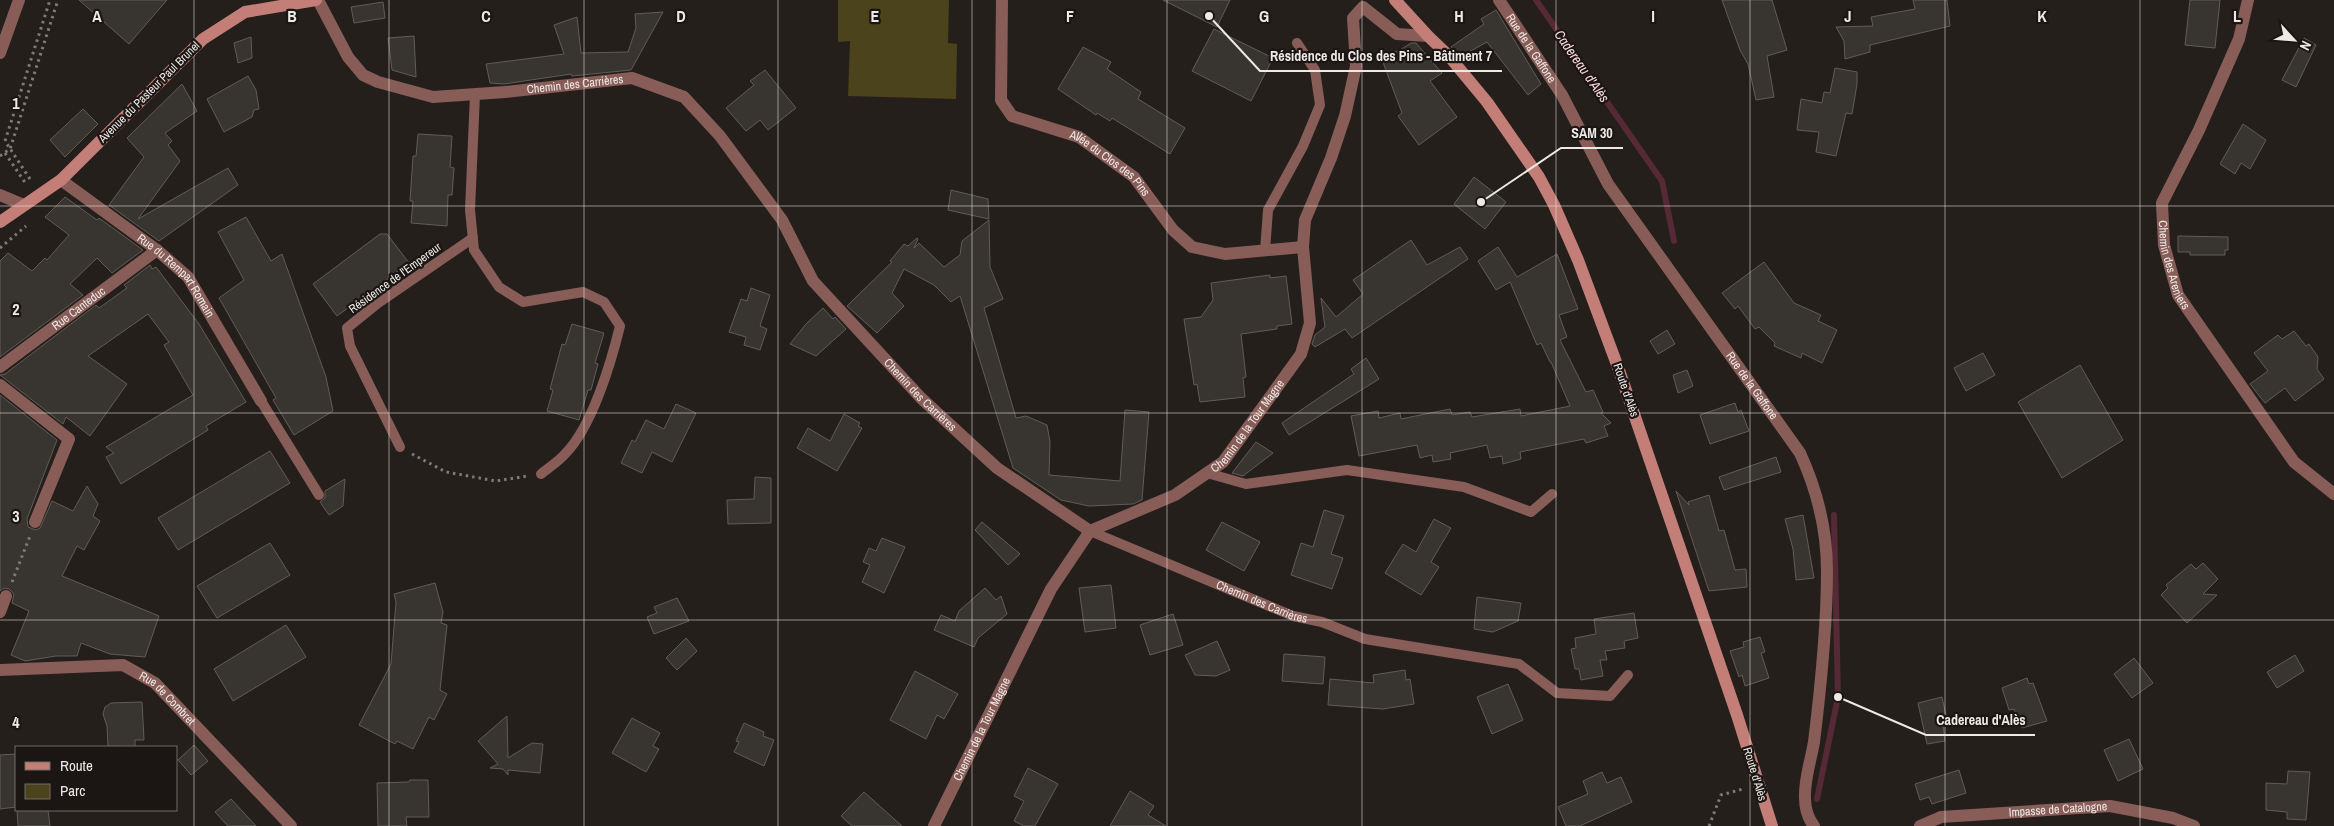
<svg xmlns="http://www.w3.org/2000/svg" width="2334" height="826" font-family="'Archivo Narrow',sans-serif">
  <rect width="100%" height="100%" fill="#251f1c"/>
  <path fill="#4a431c" d="M838,0H949L948,43L957,44L956,99L848,96L850,41L838,42Z"/>
  <g fill="none" stroke-linecap="round" stroke-linejoin="round">
    <path stroke="#562936" stroke-width="6" d="M1536,0L1662,181L1674,241
      M1817,799L1838,697L1834,515"/>
  </g>
  <path fill="#38342f" stroke="#605c56" d="M79,0H167L129,44Z
    M1163,0H1230L1217,27Z
    M1722,0H1772L1787,50L1767,56L1774,97L1756,100L1748,64L1740,50Z
    M1913,0H1947L1950,26L1870,45V52L1845,59L1844,41L1836,27L1873,26L1871,17L1915,9Z
    M2190,0H2220L2215,48L2185,45Z
    M383,2L385,18L354,23L351,7Z
    M1496,10L1541,84L1528,95L1487,42L1460,57L1451,47L1484,24L1481,19Z
    M663,12L631,70L572,76L571,74L504,84L490,83L486,64L564,54L554,25L577,17L581,53L628,52L636,28L635,14Z
    M1214,29L1273,58L1251,101L1192,71Z
    M414,36L416,77L392,70L388,38Z
    M251,37L252,58L238,63L234,43Z
    M2304,38L2316,45L2296,87L2282,80Z
    M1411,43H1416L1442,73L1430,81L1457,117L1419,145L1398,116L1402,113L1381,57L1400,50Z
    M1083,47L1111,62L1107,69L1141,92L1138,99L1185,128L1170,154L1112,118L1110,121L1097,113L1096,115L1058,89Z
    M1835,68L1857,72V84L1852,114L1846,113L1836,156L1816,152L1819,132L1797,130L1801,99L1822,103L1824,92L1830,93Z
    M765,70L796,108L768,130L760,120L746,131L726,108L754,85L750,81Z
    M248,76L256,90L259,109L254,110L252,117L224,132L207,99Z
    M182,84L197,111L165,133L172,141L168,145L180,161L138,219L228,168L238,185L159,241L109,205L144,157L127,138Z
    M83,109L98,124L65,157L50,140Z
    M2243,124L2266,140L2250,169L2241,163L2235,174L2220,164Z
    M418,134L452,136L450,167L454,168L452,195H448L447,226L411,223L413,201H410L413,156H416Z
    M1474,177L1506,202L1485,229L1454,204Z
    M951,190L988,199L989,219L948,210Z
    M65,197L97,220L99,218L143,250L112,273L97,258L70,284L83,295L0,357V261L8,253L32,271L45,258L47,260L69,235L45,217Z
    M246,217L271,261L282,254L326,377L333,411L294,435L273,400L276,398L219,298L244,280L218,232Z
    M989,220L990,267L1003,299L984,308L1016,418L1026,416L1047,425L1050,442L1049,475L1120,481L1125,410L1149,412L1142,500L1133,504L1089,506L1061,500L1013,468L960,296L951,302L934,285L904,269L892,293L904,306L877,333L847,306L892,262L890,261L904,244L908,246L917,238L918,239L914,248L919,243L944,267L960,255L962,241Z
    M380,234H387L409,263L337,316L313,284Z
    M2178,236L2228,237V250H2225V255H2190V252H2178Z
    M1411,240L1427,265L1460,247L1468,259L1352,338L1345,329L1315,347L1312,344L1315,335L1325,327L1321,298L1336,317L1363,294L1353,280Z
    M1498,247L1517,277L1557,254L1578,309L1559,315L1567,337L1560,340L1586,392L1593,390L1603,412L1601,413L1611,423L1604,426L1608,436L1586,443L1584,439L1520,452L1521,459L1503,464L1502,456L1490,458L1487,445L1450,453L1451,459L1433,462L1432,455L1420,458L1417,445L1359,456L1351,416L1378,411L1379,418L1400,413L1401,419L1450,409L1452,415L1470,412L1472,417L1520,409L1521,416L1570,406L1551,362H1550L1541,343L1537,345L1510,282L1496,290L1478,261Z
    M1764,262L1794,303L1821,315L1818,321L1837,330L1822,363L1802,353L1801,358L1774,346L1775,343L1759,327L1755,329L1738,306L1735,309L1722,293Z
    M150,265L152,269L156,267L199,324L246,402L206,426L208,430L121,484L106,457L114,453L106,447L193,395L164,345L169,342L148,314L88,356L127,384L90,436L66,417L63,424L0,375L5,374L96,305L99,308L127,288L124,285Z
    M1270,275V278L1286,276L1292,324L1277,326V329L1241,334L1246,377L1243,378L1245,397L1200,402L1197,384L1194,385L1184,319L1201,317L1213,300L1211,283Z
    M751,288L770,295L760,326L767,329L760,350L744,345L746,337L729,332L741,299L747,301Z
    M823,308L833,319L835,317L846,329L816,356L790,344L806,324Z
    M572,324L604,333L595,363L598,364L591,390H588L579,420L547,411L553,390L550,389L562,344L565,345Z
    M1667,330L1675,344L1658,354L1650,341Z
    M2294,331L2306,346L2309,344L2318,357L2317,369L2324,379L2295,401L2285,388L2265,403L2250,384L2268,371L2254,353L2278,335L2282,339Z
    M1983,353L1995,375L1966,391L1954,368Z
    M1366,358L1379,379L1289,435L1282,423L1354,374L1351,369Z
    M2080,365L2123,440L2062,478L2018,402Z
    M1687,370L1693,386L1678,393L1673,375Z
    M0,395L57,440L27,519L28,527L36,530L40,528L52,501L73,511L87,486L98,504L93,516L100,521L84,550L77,546L62,576L159,616L145,657L110,654L81,643L77,656H56L25,661L11,655L29,611L12,603L14,594L9,589L4,588L0,591Z
    M1735,403L1738,412L1741,410L1749,431L1710,444L1700,415Z
    M676,404L696,413L672,462L652,452L642,473L621,463L632,440L635,442L646,420L664,429Z
    M844,414L860,423L858,426L862,428L837,471L797,448L808,428L830,441Z
    M1256,442L1273,453L1243,476L1232,473Z
    M270,451L290,483L178,550L158,518Z
    M1776,457L1781,472L1724,490L1719,477Z
    M755,477L771,478V523L728,524L727,500L754,499Z
    M345,479L343,506L329,515L320,502L325,498V491Z
    M1676,491L1689,505L1688,502L1709,495L1719,531L1724,530L1735,570L1746,569L1747,587L1709,591Z
    M1324,510L1344,516L1331,554L1343,558L1332,589L1291,575L1301,543L1313,547Z
    M1803,515L1814,578L1796,580L1793,549L1785,519Z
    M1434,519L1451,528L1431,562L1439,567L1421,595L1385,573L1403,544L1416,552Z
    M982,522L1020,554L1008,565L975,530Z
    M1222,522L1260,542L1244,571L1206,550Z
    M882,538L905,547L884,593L862,582L870,565L863,562L869,548L876,551Z
    M270,543L290,575L217,618L197,586Z
    M2203,563L2218,579L2203,594L2217,595L2187,623L2161,595L2168,588L2166,585L2191,564L2196,569Z
    M435,583L443,612L441,623L447,625L440,690L447,694L434,720L429,717L413,749L397,741L395,744L359,725L391,664L396,602L394,594Z
    M1111,585L1116,628L1085,632L1079,588Z
    M985,588L996,600L1001,596L1007,614L978,638L974,647L934,630L941,615L955,621L959,611Z
    M1477,597L1521,603L1518,621L1493,632L1474,629Z
    M677,598L689,621L654,634L647,617L657,613L654,607Z
    M1634,613L1638,638L1624,641L1625,648L1605,651L1607,660H1600L1603,676L1581,680L1579,669H1575L1571,649L1576,648L1575,638L1596,634L1594,619Z
    M1173,614L1183,645L1150,655L1140,625Z
    M286,625L306,657L233,701L214,669Z
    M1760,637L1765,652L1761,653L1769,678L1745,686L1742,675L1739,677L1730,651L1744,647L1743,642Z
    M686,638L697,651L677,670L666,658Z
    M1217,641L1230,670L1216,676L1195,675L1185,655Z
    M1284,654L1325,657L1323,684L1282,681Z
    M2295,655L2304,671L2277,688L2267,672Z
    M2134,658L2153,683L2132,698L2114,674Z
    M1405,670L1406,680L1410,679L1414,704L1383,709L1328,705L1330,679L1374,683L1373,675Z
    M915,671L958,694L944,719L937,715L926,739L890,720Z
    M2027,678L2029,684L2033,683L2047,721L2022,728L2014,709L2009,710L2002,688Z
    M1508,684L1523,720L1492,734L1477,697Z
    M1942,697L1948,724L1943,725L1945,741L1927,744L1918,703Z
    M142,702L144,740H135V747L108,746L107,726L103,714L105,707L111,703Z
    M507,716L508,758L532,743L543,744L540,773L508,770V775L503,769L490,768L498,764L478,741Z
    M632,718L660,733L653,746L659,749L646,772L612,753Z
    M744,723L764,732L763,736L774,740L764,766L734,752L739,742L736,741Z
    M2129,739L2143,769L2118,781L2104,750Z
    M194,745L208,761L191,775L178,760Z
    M16,754V807L0,809V755Z
    M1028,768L1058,784L1035,826H1024L1014,821L1024,801L1014,796Z
    M1959,770L1966,793L1932,804L1929,797L1920,800L1915,784Z
    M2288,771L2310,772L2306,820L2287,819V812L2266,810V783L2287,784Z
    M1602,772L1607,783L1621,777L1632,802L1580,826H1566L1558,807L1588,794L1583,781Z
    M410,780H428L429,817H406L407,826H378L377,783L409,782Z
    M1130,791L1154,806L1148,815L1166,826H1110Z
    M864,792L902,826H852L841,816Z
    M231,799L256,826H228L215,812Z
    M17,810H48L50,826H18Z"/>
  <g fill="none" stroke-linecap="round" stroke-linejoin="round">
    <path stroke="#7f7a78" stroke-width="3" stroke-dasharray="2.5 4" stroke-linecap="butt" d="M5,153L26,184
      M0,156L10,149L58,0
      M30,179L5,141L50,0
      M0,248L26,226
      M412,454L446,472L496,481L528,476
      M12,582L30,536
      M1709,826L1721,795L1743,789"/>
    <g stroke="#885d58" stroke-width="10">
      <path d="M475,94L470,210L474,250L499,287L523,302L583,292L604,302L620,326C611,363 592,427 565,454C558,462 548,468 541,474"/>
      <path d="M1265,251L1268,210L1303,146L1320,105L1315,70L1297,43"/>
      <path d="M261,401L319,495"/>
      <path d="M400,447L350,346L347,328L378,303L473,238"/>
      <path d="M1207,473L1246,484L1347,470L1464,487L1531,512L1552,494"/>
      <path id="s1" d="M1090,531L1293,616L1322,622L1365,639L1519,664L1557,693L1610,696L1628,675"/>
    </g>
    <g stroke="#885d58" stroke-width="12">
      <path id="s2" d="M318,0L348,57L363,75L378,82L433,97L505,92L632,78L684,97L720,136L782,220L813,281L921,398L997,468L1090,531"/>
      <path id="s3" d="M1002,0L1001,100L1012,116L1079,137L1134,177L1173,230L1192,247L1225,254L1303,247"/>
      <path id="s4" d="M1499,0L1562,95L1608,184L1800,453C1817,490 1827,530 1827,571C1827,628 1821,685 1814,742C1811,760 1804,780 1805,798C1805,809 1807,817 1814,826"/>
      <path id="s5" d="M2248,0L2239,39L2199,130L2162,203L2164,245L2178,295L2294,462L2334,494"/>
      <path d="M0,53L19,0"/>
      <path id="s6" d="M61,180L157,250L188,277L261,401"/>
      <path d="M0,195L24,205"/>
      <path id="s7" d="M0,367L157,250"/>
      <path d="M0,385L69,439L35,522"/>
      <path d="M0,612L6,596"/>
      <path id="s8" d="M0,670L123,665L155,683L291,826"/>
      <path id="s9" d="M934,826L1051,589L1090,531L1175,495L1223,462L1301,354L1310,323L1303,247L1305,220L1331,158L1345,116L1356,66L1353,18L1363,7L1397,34L1428,36"/>
      <path id="s10" d="M1920,826L1941,817L2110,806L2173,818L2194,826"/>
    </g>
    <path stroke="#c37e77" stroke-width="12" d="M1395,0L1428,36L1448,55L1487,102L1539,177L1554,205L1578,260L1619,370L1737,715L1772,826
      M0,222L61,180L203,39L245,12L316,0"/>
  </g>
  <path fill="none" stroke="#ede9e7" stroke-width="1" stroke-opacity="0.55" d="M194,0V826M389,0V826M584,0V826M778,0V826M972,0V826M1167,0V826M1362,0V826M1556,0V826M1750,0V826M1945,0V826M2140,0V826M0,206H2334M0,413H2334M0,620H2334"/>
  <g text-anchor="middle" stroke-width="4.5" stroke-linejoin="round" paint-order="stroke">
    <g font-size="12" fill="#ede9e7" stroke="#1b1613">
      <text dy="4" stroke="none"><textPath href="#s4" startOffset="58">Rue de la Gaffone</textPath></text>
      <text dy="4" stroke="none"><textPath href="#s2" startOffset="304">Chemin des Carrières</textPath></text>
      <text transform="translate(149 92) rotate(-45)" y="4">Avenue du Pasteur Paul Brunel</text>
      <text dy="4" stroke="none"><textPath href="#s3" startOffset="230">Allée du Clos des Pins</textPath></text>
      <text dy="4" stroke="none"><textPath href="#s5" startOffset="285">Chemin des Areniers</textPath></text>
      <text dy="4" stroke="none"><textPath href="#s6" startOffset="151">Rue du Rempart Romain</textPath></text>
      <text transform="translate(395 278) rotate(-36)" y="4">Résidence de l'Empereur</text>
      <text dy="4" stroke="none"><textPath href="#s7" startOffset="98">Rue Canteduc</textPath></text>
      <text dy="4" stroke="none"><textPath href="#s4" startOffset="462">Rue de la Gaffone</textPath></text>
      <text transform="translate(1626 390) rotate(71)" y="4">Route d'Alès</text>
      <text dy="4" stroke="none"><textPath href="#s2" startOffset="799">Chemin des Carrières</textPath></text>
      <text dy="4" stroke="none"><textPath href="#s9" startOffset="528">Chemin de la Tour Magne</textPath></text>
      <text dy="4" stroke="none"><textPath href="#s1" startOffset="186">Chemin des Carrières</textPath></text>
      <text dy="4" stroke="none"><textPath href="#s8" startOffset="179">Rue de Combret</textPath></text>
      <text dy="4" stroke="none"><textPath href="#s9" startOffset="108">Chemin de la Tour Magne</textPath></text>
      <text transform="translate(1755 774) rotate(73)" y="4">Route d'Alès</text>
      <text dy="4" stroke="none"><textPath href="#s10" startOffset="140">Impasse de Catalogne</textPath></text>
    </g>
    <g font-size="14" font-style="italic" fill="#f9d7df" stroke="#1b1613">
      <text transform="translate(1582 66) rotate(55)" y="5">Cadereau d'Alès</text>
    </g>
  </g>
  <g font-size="16" text-anchor="middle" font-weight="bold" fill="#ede9e7" stroke="#1b1613" stroke-width="4.5" stroke-linejoin="round" paint-order="stroke">
    <text x="97" y="22">A</text>
    <text x="292" y="22">B</text>
    <text x="486" y="22">C</text>
    <text x="681" y="22">D</text>
    <text x="875" y="22">E</text>
    <text x="1070" y="22">F</text>
    <text x="1264" y="22">G</text>
    <text x="1459" y="22">H</text>
    <text x="1653" y="22">I</text>
    <text x="1848" y="22">J</text>
    <text x="2042" y="22">K</text>
    <text x="2237" y="22">L</text>
    <text x="16" y="109">1</text>
    <text x="16" y="315">2</text>
    <text x="16" y="522">3</text>
    <text x="16" y="728">4</text>
  </g>
  <path fill="none" stroke="#ede9e7" stroke-width="2" d="M1209 16L1260 71H1502M1481 202L1561 148H1623M1838 697L1926 735H2035"/>
  <g fill="#ede9e7" stroke="#1b1613" stroke-width="2">
    <circle cx="1209" cy="16" r="5"/>
    <circle cx="1481" cy="202" r="5"/>
    <circle cx="1838" cy="697" r="5"/>
  </g>
  <g font-size="14" text-anchor="middle" font-weight="bold" fill="#ede9e7" stroke="#1b1613" stroke-width="4.5" stroke-linejoin="round" paint-order="stroke">
    <text x="1381" y="61">Résidence du Clos des Pins - Bâtiment 7</text>
    <text x="1592" y="138">SAM 30</text>
    <text x="1981" y="725">Cadereau d'Alès</text>
  </g>
  <rect x="15" y="746" width="162" height="65" fill="#1b1613" stroke="#6f6a68"/>
  <rect x="25" y="762" width="25" height="8" fill="#c37e77" stroke="#6f6a68"/>
  <text x="60" y="771" font-size="15" fill="#ede9e7">Route</text>
  <rect x="25" y="784" width="25" height="15" fill="#4a431c" stroke="#6f6a68"/>
  <text x="60" y="796" font-size="15" fill="#ede9e7">Parc</text>
  <g transform="translate(2294 40) rotate(116)" stroke="#1b1613" stroke-width="4" paint-order="stroke">
  <path d="M0-4L9 19L0 12L-9 19Z" fill="#ede9e7"/>
  <text y="-8" font-size="14" font-weight="bold" text-anchor="middle" fill="#ede9e7">N</text>
  </g>
</svg>
